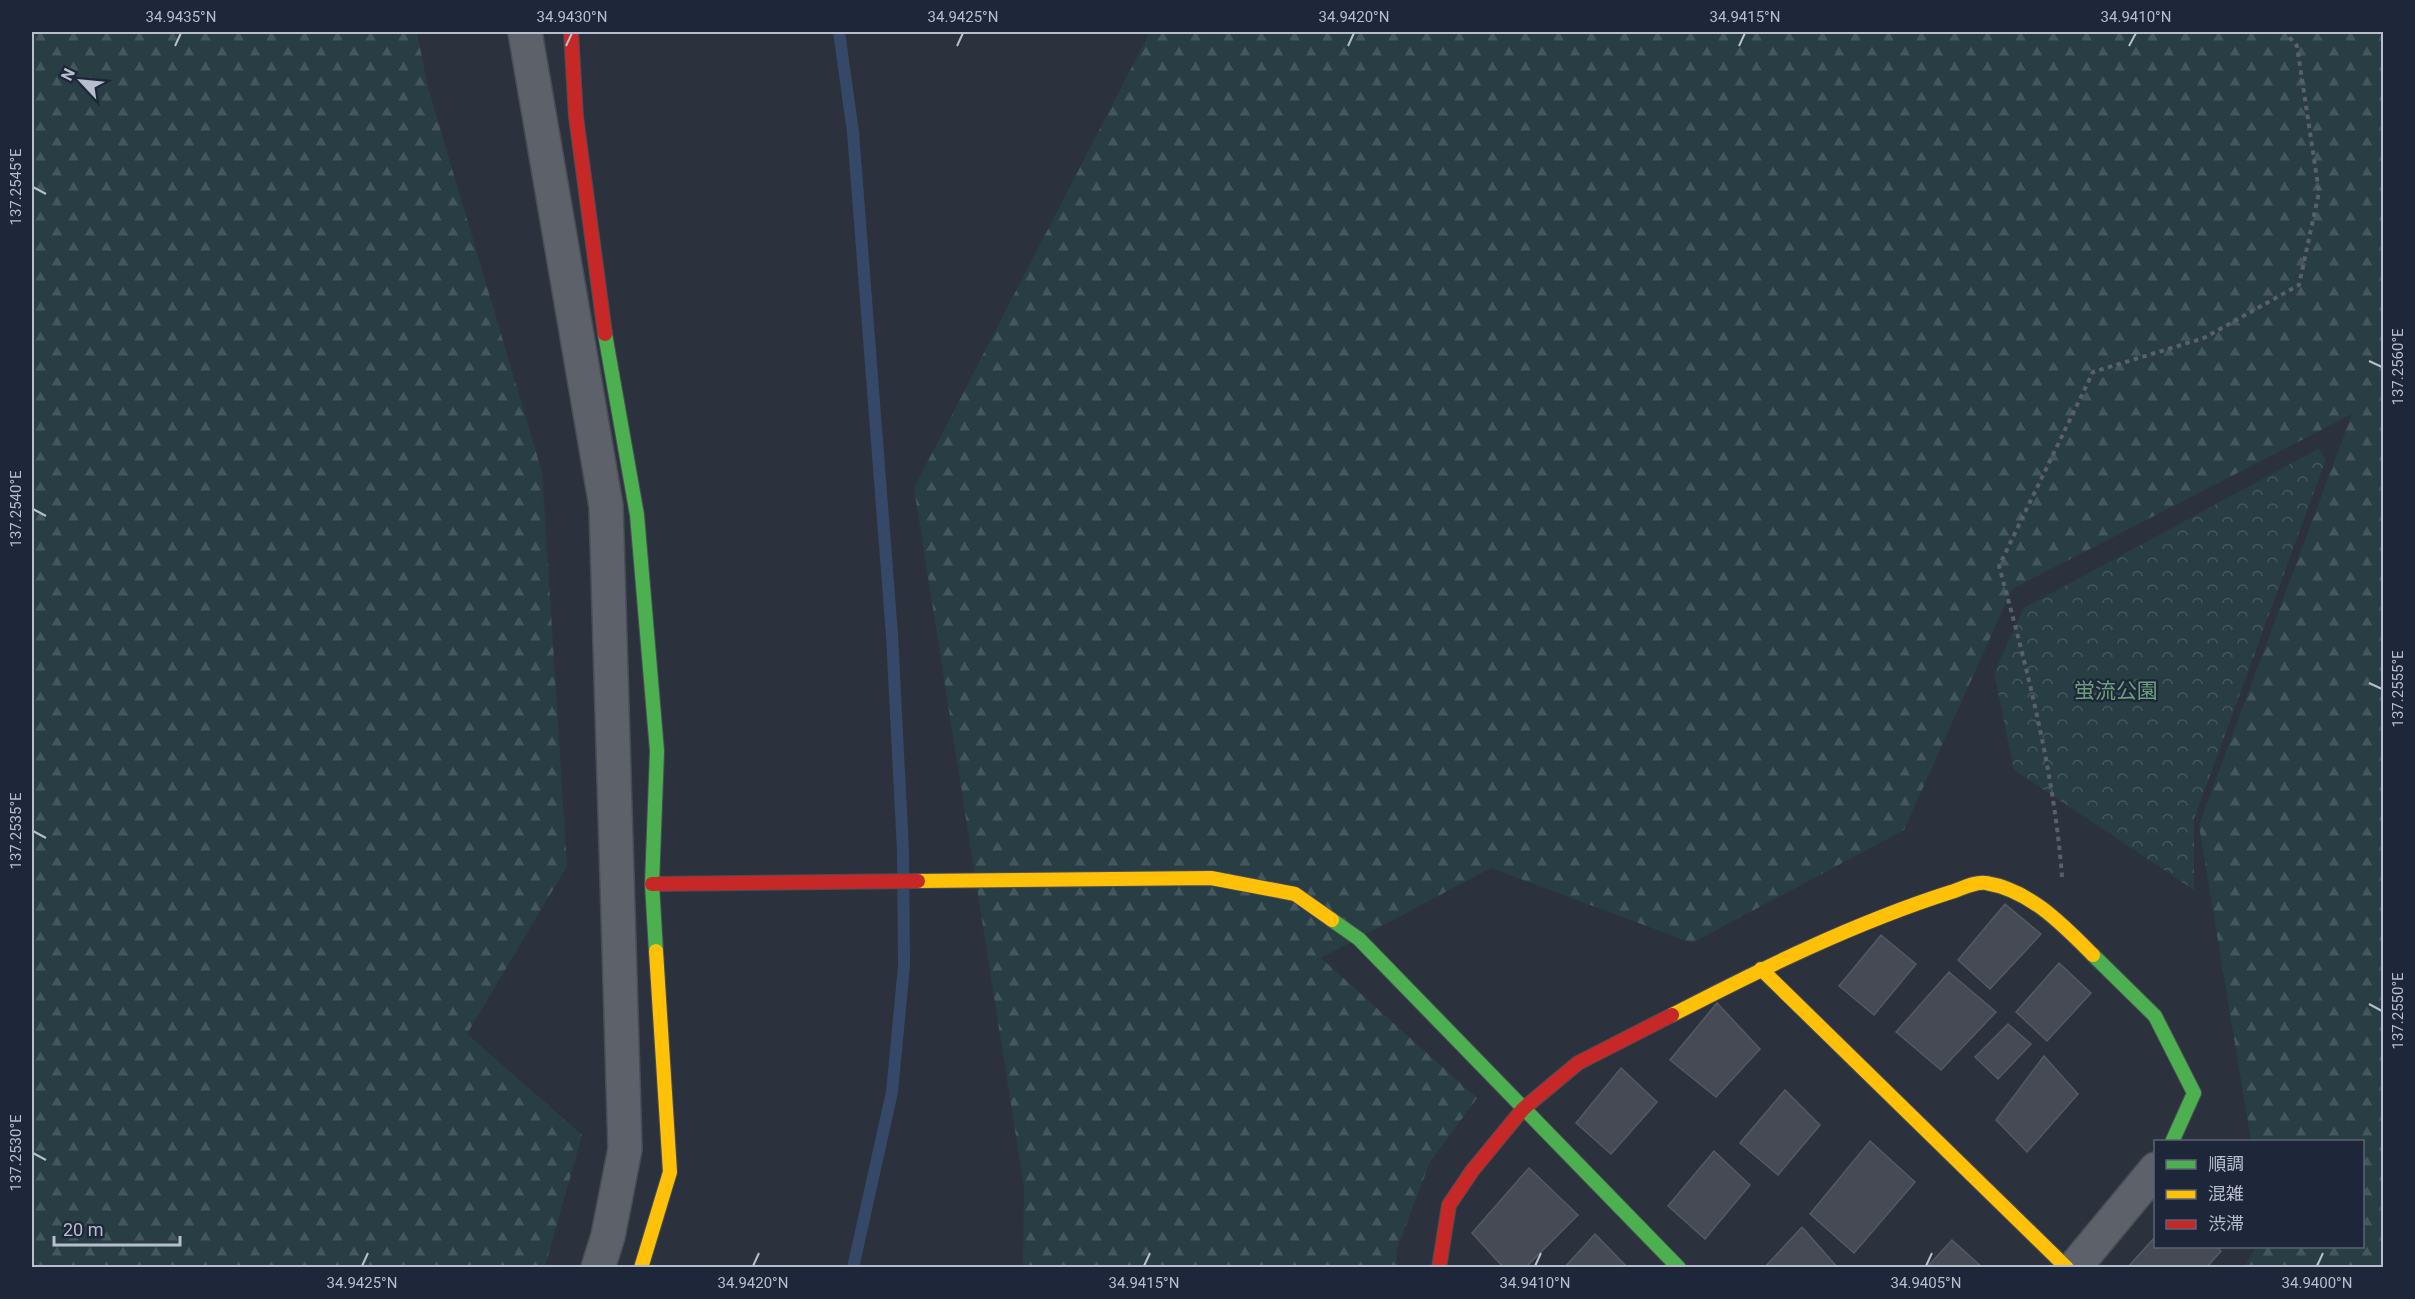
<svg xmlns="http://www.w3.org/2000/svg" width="2415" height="1299" font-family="Roboto,'Noto Sans JP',sans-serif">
  <defs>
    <pattern id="forest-firs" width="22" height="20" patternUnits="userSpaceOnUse" patternTransform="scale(1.5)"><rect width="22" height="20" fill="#283d44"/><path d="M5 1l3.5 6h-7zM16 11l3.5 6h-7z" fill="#45575e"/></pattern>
    <pattern id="park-crowns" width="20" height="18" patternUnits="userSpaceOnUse" patternTransform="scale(1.5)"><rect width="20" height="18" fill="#283d44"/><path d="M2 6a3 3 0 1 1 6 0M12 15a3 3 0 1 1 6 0" fill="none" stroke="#45575e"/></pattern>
  </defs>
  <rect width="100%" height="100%" fill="#2c323d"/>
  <path fill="url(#forest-firs)" d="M32,32H417L428,88L542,472L567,866L467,1034L582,1135L545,1267H32Z
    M1150,32H2383V1267H2244L2256,1247L2362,1246V1142L2251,1141L2199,825L2352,414L2012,589L1904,830L1692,943L1491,868L1321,958L1477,1098L1430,1162L1396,1251L1397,1267H1023L1024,1187L914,488Z"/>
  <path fill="url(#park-crowns)" d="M2318,449L2326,459L2194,819V890L2014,770L1994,673L2024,608Z"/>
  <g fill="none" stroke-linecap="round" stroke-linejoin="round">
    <path stroke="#364868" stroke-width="12" d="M839,32L853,132L892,635L903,851L904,966L892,1092L853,1268"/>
  </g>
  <path fill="#454a54" stroke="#545a64" stroke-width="1.5" d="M2005,904L2041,934L1990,989L1958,960Z
    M1881,935L1916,964L1874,1015L1839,986Z
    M2059,963L2091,993L2047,1041L2016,1012Z
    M1949,972L1996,1012L1941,1070L1896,1032Z
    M1717,1003L1760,1049L1716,1097L1670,1060Z
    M2008,1024L2031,1044L1998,1079L1975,1057Z
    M2044,1056L2078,1094L2027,1152L1996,1120Z
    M1621,1068L1657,1102L1611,1154L1576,1123Z
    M1785,1090L1820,1125L1778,1175L1740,1143Z
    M1870,1141L1915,1182L1854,1253L1810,1214Z
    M1714,1151L1750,1185L1705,1239L1668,1206Z
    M1529,1168L1578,1215L1525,1268H1504L1472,1233Z
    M1802,1227L1838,1268H1764Z
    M1595,1234L1628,1268H1564Z
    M2156,1236V1246H2216L2221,1251L2206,1268H2127Z
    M1952,1240L1983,1268H1926Z"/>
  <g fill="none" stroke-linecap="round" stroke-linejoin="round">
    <g stroke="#494d55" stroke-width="36">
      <path id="street" d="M525,32L606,506L625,1149L608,1236L598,1268
        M2074,1268L2156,1169"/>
    </g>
    <g stroke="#494d55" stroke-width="16">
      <path id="fast" d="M605,334L637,515L657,751L652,884L656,951
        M1332,920L1359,939L1679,1268
        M2093,955L2155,1016L2194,1093L2172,1142"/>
    </g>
    <g stroke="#494d55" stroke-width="16">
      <path id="slow" d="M918,881L1211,878L1295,894L1332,920
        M1761,969L2067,1268
        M1672,1015C1761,969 1854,923 1951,892C1961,889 1976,881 1986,883C2030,890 2063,925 2093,955
        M641,1268L670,1172L656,951"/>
    </g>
    <g stroke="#494d55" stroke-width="16">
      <path id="jam" d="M571,32L576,117L605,334
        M652,884L918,881
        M1439,1268L1449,1205L1472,1171L1523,1109L1578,1063L1672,1015"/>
    </g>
    <path stroke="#5a6067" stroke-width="4" stroke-dasharray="4.5 4.5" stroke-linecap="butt" d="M2062,877C2054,771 2027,668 1999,566L2093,372L2204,338L2299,285L2319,192L2297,46L2285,32"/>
    <use href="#street" stroke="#5d616a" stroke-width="33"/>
    <use href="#fast" stroke="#4caf50" stroke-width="14"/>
    <use href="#slow" stroke="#ffc107" stroke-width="14"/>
    <use href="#jam" stroke="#c62828" stroke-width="14"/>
  </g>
  <path fill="none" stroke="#b7becd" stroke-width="2" d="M175,46L181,33M566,46L572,33M957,46L963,33M1348,46L1354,33M1739,46L1745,33M2129,46L2136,33M33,187L46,194M2369,361L2382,367M33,509L46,516M2369,683L2382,689M33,831L46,838M2369,1004L2382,1011M33,1153L46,1160M362,1266L368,1253M753,1266L759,1253M1144,1266L1150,1253M1535,1266L1541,1253M1926,1266L1932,1253M2317,1266L2323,1253"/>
  <g text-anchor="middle" stroke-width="4.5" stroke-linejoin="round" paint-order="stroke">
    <g font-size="21" fill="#6ca07c" stroke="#1e2739">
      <text x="2116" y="698">蛍流公園</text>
    </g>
  </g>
  <rect width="2415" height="1299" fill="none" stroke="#1e2739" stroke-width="66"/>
  <rect x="2154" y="1140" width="210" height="108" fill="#1e2739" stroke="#5b6374" stroke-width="1.5"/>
  <rect x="2166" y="1160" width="30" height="9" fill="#4caf50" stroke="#5b6374" stroke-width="1.5"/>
  <text x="2208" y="1170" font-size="18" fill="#b7becd">順調</text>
  <rect x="2166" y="1190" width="30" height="9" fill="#ffc107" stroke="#5b6374" stroke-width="1.5"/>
  <text x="2208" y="1200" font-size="18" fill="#b7becd">混雑</text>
  <rect x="2166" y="1220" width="30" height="9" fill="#c62828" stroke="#5b6374" stroke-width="1.5"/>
  <text x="2208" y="1230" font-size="18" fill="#b7becd">渋滞</text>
  <g transform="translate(81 81) rotate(296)" stroke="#1e2739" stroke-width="4.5" paint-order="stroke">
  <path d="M0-4.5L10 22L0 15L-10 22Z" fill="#b7becd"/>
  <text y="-9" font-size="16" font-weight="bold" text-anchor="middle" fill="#b7becd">N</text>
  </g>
  <path d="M54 1236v9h126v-9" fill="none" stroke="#b7becd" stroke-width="3"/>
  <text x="63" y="1236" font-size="18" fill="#b7becd" stroke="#1e2739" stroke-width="4.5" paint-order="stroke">20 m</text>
  <rect x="33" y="33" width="2349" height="1233" fill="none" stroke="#b7becd" stroke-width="2"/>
  <g font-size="15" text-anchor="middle" fill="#b7becd">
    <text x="181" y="22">34.9435°N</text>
    <text x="572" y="22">34.9430°N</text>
    <text x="963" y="22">34.9425°N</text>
    <text x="1354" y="22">34.9420°N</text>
    <text x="1745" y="22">34.9415°N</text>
    <text x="2136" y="22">34.9410°N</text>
    <text transform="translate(16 187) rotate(-90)" y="5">137.2545°E</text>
    <text transform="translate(2398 367) rotate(-90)" y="5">137.2560°E</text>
    <text transform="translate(16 509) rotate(-90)" y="5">137.2540°E</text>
    <text transform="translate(2398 689) rotate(-90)" y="5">137.2555°E</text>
    <text transform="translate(16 831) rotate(-90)" y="5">137.2535°E</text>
    <text transform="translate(2398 1011) rotate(-90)" y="5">137.2550°E</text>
    <text transform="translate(16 1153) rotate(-90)" y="5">137.2530°E</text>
    <text x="362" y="1288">34.9425°N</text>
    <text x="753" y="1288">34.9420°N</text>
    <text x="1144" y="1288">34.9415°N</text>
    <text x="1535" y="1288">34.9410°N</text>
    <text x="1926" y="1288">34.9405°N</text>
    <text x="2317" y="1288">34.9400°N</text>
  </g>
</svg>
